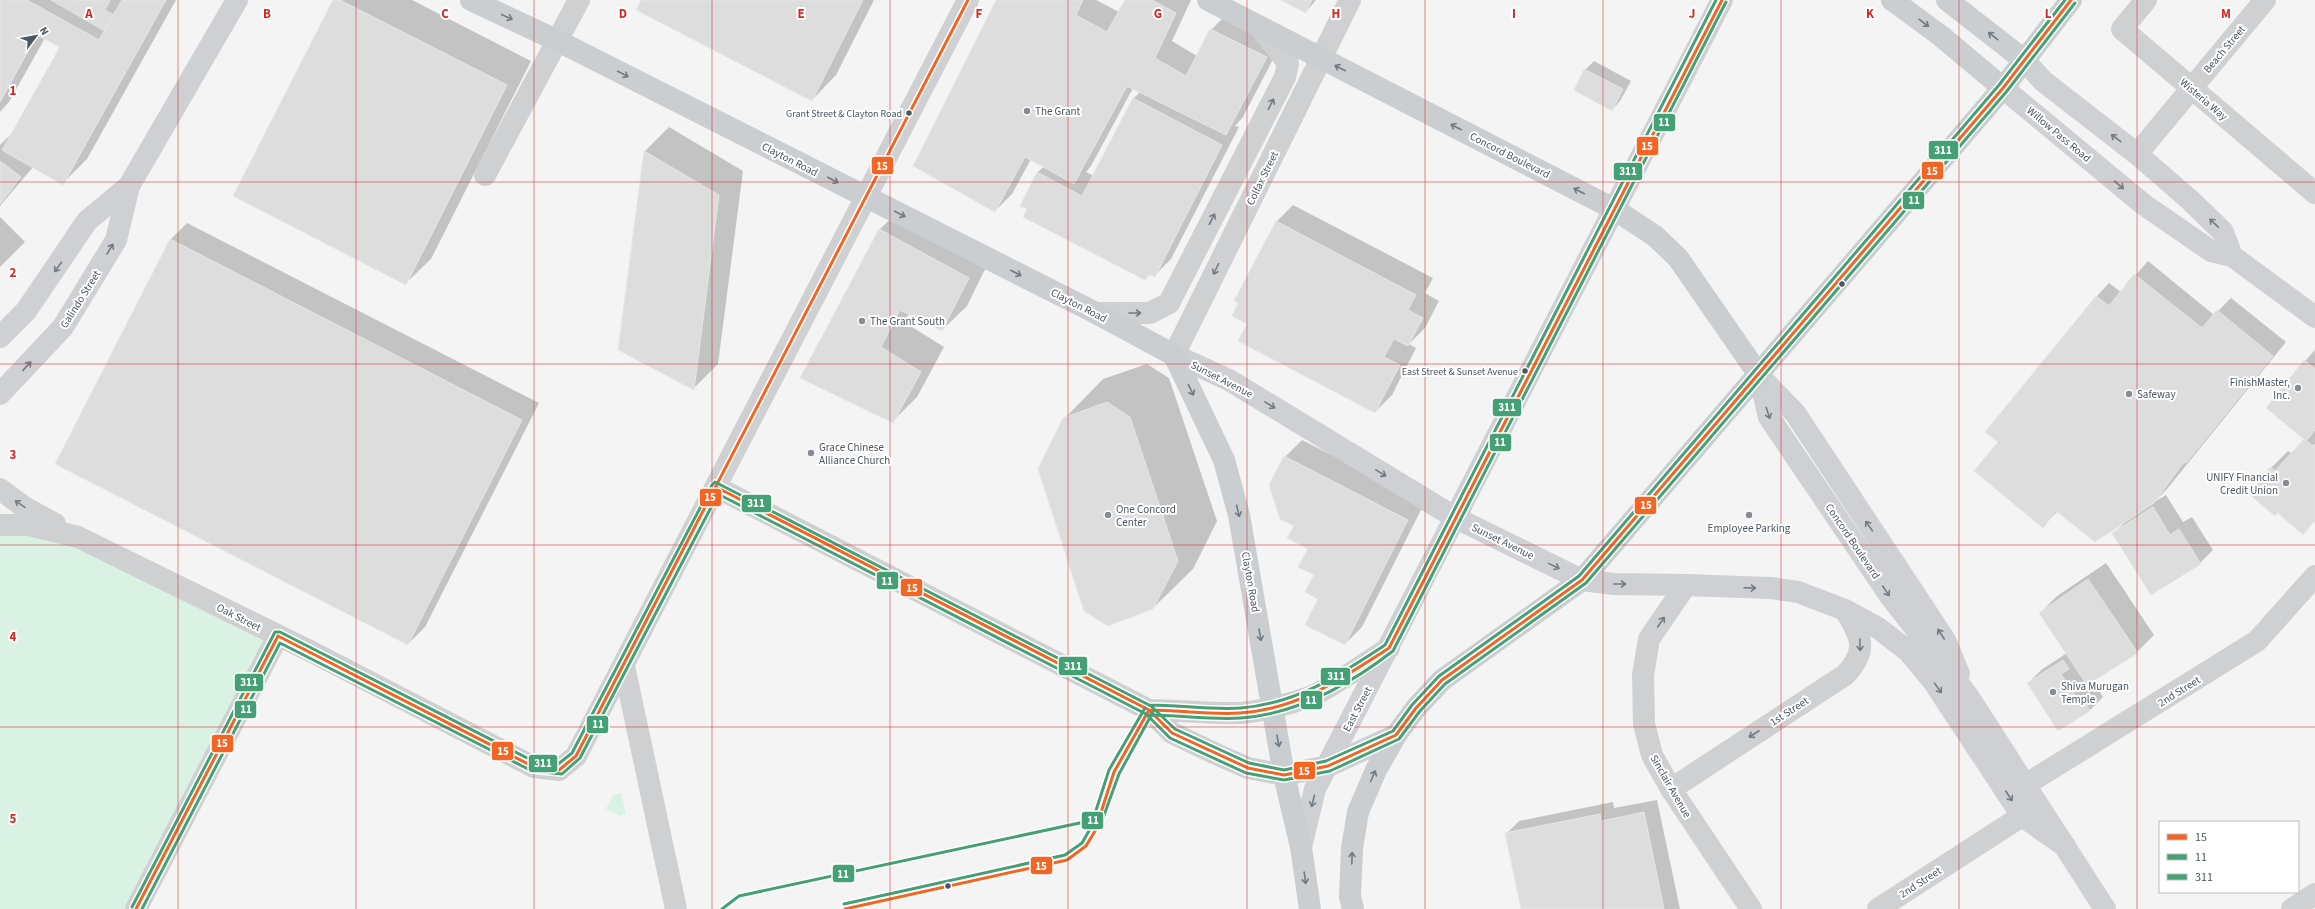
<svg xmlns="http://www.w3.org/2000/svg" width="2315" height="909" font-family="'Source Sans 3',sans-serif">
  <rect width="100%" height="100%" fill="#f4f4f4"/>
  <path fill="#d9f2e3" d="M0,525H29L278,636L136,909H0Z
    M621,793L626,813L620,816L606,809L613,795Z"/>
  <path fill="#0003" fill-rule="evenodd" d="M0,0H176L87,159L63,183L33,167L0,206V145L15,130L61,47L45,38L9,102L0,112Z
    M334,0H412L531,61L431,259L406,283Z
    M642,0H874L836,75L812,100Z
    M997,0H1096L1119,12L1126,0H1191L1172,41L1197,56L1211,30L1228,13L1283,40L1243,117L1235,126L1239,127L1171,259L1154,276L1150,274L1145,279L1029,209L1037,173L1044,166L1031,159L1012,194L995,211ZM1133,88L1140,92L1133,99L1094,176L1086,172L1091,166Z
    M1283,0H1316L1306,12Z
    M1594,61L1631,81L1620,101L1612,110L1585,70Z
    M669,127L743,171L718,364L694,388L645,151Z
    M1293,205L1433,278L1425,293L1439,301L1425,328L1409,344L1416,348L1392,395L1375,412L1249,324L1276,222Z
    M904,206L993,253L967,306L942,330L909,314L904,322L944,347L917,397L893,421L802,378L879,230Z
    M0,217L25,242L0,267Z
    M187,223L539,403L425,627L408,644L170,240Z
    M2148,261L2214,315L2231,298L2286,342L2167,489L2154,502L2166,495L2183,522L2192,517L2213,550L2200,563L2114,533L2123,524L2058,511L2043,526L1999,442L1987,432L2097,296L2109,283L2121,292Z
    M2315,350V521L2303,533L2271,468L2288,451L2292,454L2306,439L2305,361Z
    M1147,364L1169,378L1217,521L1193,569L1153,608L1064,419L1103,379Z
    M1302,440L1425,502L1362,627L1345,644L1320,599L1309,548L1295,525L1285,457Z
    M2106,563L2154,635L2137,652L2088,683L2094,691L2098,689L2103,697L2090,710L2059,730L2028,683L2041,670L2067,653L2040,613L2057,596Z
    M1657,800L1680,909H1522L1506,834L1519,821L1613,802L1614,808Z"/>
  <path fill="#ddddde" stroke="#e5e6e7" d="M0,0H27L99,40L122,0H166L63,185L2,150L60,47L37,35L0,102Z
    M51,0H110L105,10L114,15L105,31Z
    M333,0H340L507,85L406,285L233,196Z
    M641,0H863L812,101L636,10Z
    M996,0H1083L1076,15L1107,32L1125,0H1152L1176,13L1155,58L1186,76L1210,29L1267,57L1226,135L1127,86L1074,184L1025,157L995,212L913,166Z
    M1281,0H1312L1306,13Z
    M1584,69L1623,89L1612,111L1574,90Z
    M1133,98L1222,145L1155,277L1148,274L1145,280L1023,217L1027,209L1020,206L1037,172L1082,196Z
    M644,151L719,195L694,390L618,350Z
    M0,161L21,177L0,204Z
    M1276,221L1416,295L1408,310L1423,318L1408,346L1394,339L1384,357L1400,365L1375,413L1238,341L1247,324L1232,316L1238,303L1234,301Z
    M879,229L969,278L942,331L900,310L881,347L921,372L893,423L800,378Z
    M170,239L522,420L408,645L55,464Z
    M2134,274L2202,328L2217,310L2273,356L2186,463L2184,462L2154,503L2095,542L2056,511L2043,528L1974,471L1998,442L1985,432L2096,296L2109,306Z
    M2304,360L2315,369V430L2306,441L2266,408Z
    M1107,402L1130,417L1178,561L1153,609L1108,626L1084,611L1038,469L1063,418Z
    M2304,439L2313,446L2315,444V520L2303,535L2278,513L2275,516L2249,494L2270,467L2275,471Z
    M1284,456L1408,520L1345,645L1305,625L1318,599L1305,592L1314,575L1298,567L1308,549L1287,538L1294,526L1280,519L1269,485Z
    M2153,507L2170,535L2179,529L2201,564L2151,595L2112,533Z
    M2088,579L2138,653L2087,685L2039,613Z
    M2063,660L2069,669L2061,674L2081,704L2084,701L2090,711L2058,731L2027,683Z
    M1644,812L1664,909H1521L1505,833L1600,814L1601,821Z"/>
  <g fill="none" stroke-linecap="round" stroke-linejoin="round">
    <path stroke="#ced0d2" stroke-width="22" d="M2146,0L2122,29L2315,193
      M2137,154L2265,0
      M485,175L579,0
      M1096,313H1150L1169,303L1285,77L1288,63L1260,27
      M1174,355L1350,0
      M716,487L1149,710L1172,733L1216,754L1248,768L1284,775L1328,766L1396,735
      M0,489L24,507L55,524
      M0,525H29L78,537L312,652L534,767L559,770L576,756L968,0
      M1686,585L1649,639L1643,675L1644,724L1652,755L1671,789L1751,909
      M624,666L676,909
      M1149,710C1180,710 1209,714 1240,713C1258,712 1304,701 1320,692C1343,679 1366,663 1389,648
      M2025,785L2257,641L2315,576
      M1671,789L1845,675C1869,650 1861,636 1845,610
      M136,909L278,636
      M1878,909L2022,816
      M2292,909L2315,894"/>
    <path stroke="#ced0d4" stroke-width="22" d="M2024,60L2043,81L2137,154L2190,200L2223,232L2232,256
      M2003,88L2143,204L2211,251L2232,256L2315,317
      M0,337L26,311L87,221L129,186
      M1174,355L1229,380L1456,518L1582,580L1614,584L1686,585L1771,588L1798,592L1845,610L1878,628L1908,651L1933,681L2022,816L2065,846
      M1759,375L1769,417L1890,596L1968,696L2105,909
      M1759,376L1795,413L1945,640L1959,674
      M0,394L63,327L116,240L129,186L237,0
      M1301,847L1315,789L1722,0"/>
    <path stroke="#caced1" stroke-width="22" d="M471,0L558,41L1096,313L1174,355L1224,460L1239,515L1284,775L1301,847L1310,909
      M1208,0L1614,209L1655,236L1678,258L1759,375
      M1892,0L1941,36L2003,88
      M1947,0L2024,60
      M1353,909L1350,897L1352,848L1358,812L1376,770L1396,735L1416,708L1442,680L1582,580L2003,88L2071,0"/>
    <g stroke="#fff" stroke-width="6">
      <path id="bus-1" d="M716,487L1149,710L1172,733L1248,768L1284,775L1328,766L1396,735L1416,708L1442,680L1582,580L2003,88L2071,0
        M1149,710C1179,710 1210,715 1240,713C1299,709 1341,679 1389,648L1722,0
        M136,909L278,636L534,767L559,770L576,756L968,0
        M845,909L1067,860L1086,846L1095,831L1114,772L1149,710"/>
    </g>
    <g stroke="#fff" stroke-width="6">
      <path id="bus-2" d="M1149,715C1179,715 1210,720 1241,718C1297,714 1349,685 1393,651L1726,2
        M142,909L280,643L532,771L562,774L580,758L718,494L1146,714L1170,738L1246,773L1284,780L1330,771L1399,739L1420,711L1445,684L1586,583L2007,91L2075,3
        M722,909L739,896L1103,818L1119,774L1153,712"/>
    </g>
    <g stroke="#fff" stroke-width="6">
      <path id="bus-3" d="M1149,705C1180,705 1211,710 1241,708C1299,703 1339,675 1385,645L1716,0
        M844,904L1065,855L1082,843L1090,829L1109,770L1145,708
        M132,907L275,632H280L535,762L557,765L572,753L712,485L715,482L1151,706L1175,729L1249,763L1284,770L1326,761L1393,731L1412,705L1439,676L1579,576L1999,85L2065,0"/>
    </g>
    <use href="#bus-1" stroke="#f26522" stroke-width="3"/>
    <use href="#bus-2" stroke="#46a076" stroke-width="3"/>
    <use href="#bus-3" stroke="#46a076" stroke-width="3"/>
  </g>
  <defs><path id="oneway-shaft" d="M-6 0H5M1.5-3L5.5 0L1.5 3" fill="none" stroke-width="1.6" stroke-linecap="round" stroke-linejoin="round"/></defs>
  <g stroke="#707a83">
    <use href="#oneway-shaft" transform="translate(507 17) rotate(25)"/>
    <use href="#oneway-shaft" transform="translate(1924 23) rotate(37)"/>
    <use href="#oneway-shaft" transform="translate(1993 36) rotate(-142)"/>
    <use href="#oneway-shaft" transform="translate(1340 68) rotate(-153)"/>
    <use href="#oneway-shaft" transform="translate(623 74) rotate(27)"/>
    <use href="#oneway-shaft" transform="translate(1456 127) rotate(-153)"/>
    <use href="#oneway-shaft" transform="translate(833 180) rotate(27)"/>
    <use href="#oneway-shaft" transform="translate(1579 191) rotate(-153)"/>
    <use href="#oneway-shaft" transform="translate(900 214) rotate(27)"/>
    <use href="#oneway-shaft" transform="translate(1016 273) rotate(27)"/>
    <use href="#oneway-shaft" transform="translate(1191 390) rotate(64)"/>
    <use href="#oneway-shaft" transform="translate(1238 511) rotate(76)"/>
    <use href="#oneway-shaft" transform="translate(1260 635) rotate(80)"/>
    <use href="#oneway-shaft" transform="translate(1278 741) rotate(80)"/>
    <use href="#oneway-shaft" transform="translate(1373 776) rotate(-66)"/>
    <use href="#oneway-shaft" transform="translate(1352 858) rotate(-88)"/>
    <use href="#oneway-shaft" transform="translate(1305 878) rotate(82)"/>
  </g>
  <g stroke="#727b83">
    <use href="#oneway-shaft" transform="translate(1271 104) rotate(-63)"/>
    <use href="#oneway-shaft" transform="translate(1212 219) rotate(-63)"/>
    <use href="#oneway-shaft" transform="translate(1216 269) rotate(116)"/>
    <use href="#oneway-shaft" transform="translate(1135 313)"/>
    <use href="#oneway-shaft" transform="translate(20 504) rotate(-145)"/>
    <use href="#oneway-shaft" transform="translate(1661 622) rotate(-56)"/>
    <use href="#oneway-shaft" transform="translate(1860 645) rotate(88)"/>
    <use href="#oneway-shaft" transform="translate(1754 734) rotate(147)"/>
  </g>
  <g stroke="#727b84">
    <use href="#oneway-shaft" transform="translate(2116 138) rotate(-143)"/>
    <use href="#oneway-shaft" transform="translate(2119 185) rotate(40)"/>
    <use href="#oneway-shaft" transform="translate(2214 223) rotate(-136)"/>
    <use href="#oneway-shaft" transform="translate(110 249) rotate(-59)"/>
    <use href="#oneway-shaft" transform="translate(58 267) rotate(126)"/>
    <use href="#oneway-shaft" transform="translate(27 366) rotate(-47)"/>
    <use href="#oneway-shaft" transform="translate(1270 405) rotate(31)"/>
    <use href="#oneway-shaft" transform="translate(1768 413) rotate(72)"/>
    <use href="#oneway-shaft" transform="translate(1381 473) rotate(31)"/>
    <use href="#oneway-shaft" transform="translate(1869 526) rotate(-125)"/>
    <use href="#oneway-shaft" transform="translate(1554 566) rotate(26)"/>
    <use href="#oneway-shaft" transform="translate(1620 584)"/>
    <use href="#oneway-shaft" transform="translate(1750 588) rotate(2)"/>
    <use href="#oneway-shaft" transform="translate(1886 591) rotate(56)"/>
    <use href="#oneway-shaft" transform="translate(1941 634) rotate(-123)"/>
    <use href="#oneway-shaft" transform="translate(1938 688) rotate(54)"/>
    <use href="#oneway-shaft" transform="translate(2009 796) rotate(57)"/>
    <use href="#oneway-shaft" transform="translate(1313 801) rotate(104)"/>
  </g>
  <path fill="none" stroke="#d62828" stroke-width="1" stroke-opacity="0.55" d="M178,0V909M356,0V909M534,0V909M712,0V909M890,0V909M1068,0V909M1247,0V909M1425,0V909M1603,0V909M1781,0V909M1959,0V909M2137,0V909M0,182H2315M0,364H2315M0,545H2315M0,727H2315"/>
  <g fill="#868d94" stroke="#fff" stroke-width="1.5">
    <circle cx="1027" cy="111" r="4"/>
    <circle cx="862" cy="321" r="4"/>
    <circle cx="2298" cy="388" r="4"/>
    <circle cx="2129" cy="394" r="4"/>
    <circle cx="811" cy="453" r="4"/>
    <circle cx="2286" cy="483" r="4"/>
    <circle cx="1108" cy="515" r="4"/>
    <circle cx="1749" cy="515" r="4"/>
    <circle cx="2053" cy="692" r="4"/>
  </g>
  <g fill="#4a5661" stroke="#fff" stroke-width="1.5">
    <circle cx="909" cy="113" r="3.5"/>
    <circle cx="1842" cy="284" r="3.5"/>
    <circle cx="1525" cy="371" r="3.5"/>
    <circle cx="948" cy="886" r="3.5"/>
  </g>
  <g text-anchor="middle" stroke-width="4" stroke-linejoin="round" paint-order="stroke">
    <g font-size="10" fill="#4a5661" stroke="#fff" text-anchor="end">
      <text x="902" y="117">Grant Street &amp; Clayton Road</text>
      <text x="1518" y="375">East Street &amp; Sunset Avenue</text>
    </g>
    <g font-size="11" fill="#4a5661" stroke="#fff">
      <text transform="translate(2224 49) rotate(-50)" y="4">Beach Street</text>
      <text transform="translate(2204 99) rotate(40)" y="4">Wisteria Way</text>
      <text transform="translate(2059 134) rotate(40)" y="4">Willow Pass Road</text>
      <text transform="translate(1510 155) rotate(27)" y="4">Concord Boulevard</text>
      <text transform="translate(790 159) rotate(27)" y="4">Clayton Road</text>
      <text transform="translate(1262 178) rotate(-64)" y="4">Colfax Street</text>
      <text transform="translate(80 299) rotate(-58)" y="4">Galindo Street</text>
      <text transform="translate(1079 305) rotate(27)" y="4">Clayton Road</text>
      <text transform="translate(1222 379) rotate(27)" y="4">Sunset Avenue</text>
      <text transform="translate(1503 541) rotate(26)" y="4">Sunset Avenue</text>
      <text transform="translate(1853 541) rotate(56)" y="4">Concord Boulevard</text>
      <text transform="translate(1251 582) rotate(80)" y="4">Clayton Road</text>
      <text transform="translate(239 617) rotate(27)" y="4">Oak Street</text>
      <text transform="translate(2179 691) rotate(-32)" y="4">2nd Street</text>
      <text transform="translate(1357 709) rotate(-62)" y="4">East Street</text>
      <text transform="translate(1789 711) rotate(-33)" y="4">1st Street</text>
      <text transform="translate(1671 786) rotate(60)" y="4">Sinclair Avenue</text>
      <text transform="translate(1920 882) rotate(-33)" y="4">2nd Street</text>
    </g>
    <g font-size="11" fill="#4a5661" stroke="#fff" text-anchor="start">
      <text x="1035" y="115">The Grant</text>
      <text x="870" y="325">The Grant South</text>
      <text x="2290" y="386" text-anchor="end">FinishMaster,<tspan x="2290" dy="13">Inc.</tspan></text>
      <text x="2137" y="398">Safeway</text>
      <text x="819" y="451">Grace Chinese<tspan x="819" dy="13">Alliance Church</tspan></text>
      <text x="2278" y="481" text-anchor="end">UNIFY Financial<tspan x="2278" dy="13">Credit Union</tspan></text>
      <text x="1116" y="513">One Concord<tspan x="1116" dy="13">Center</tspan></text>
      <text x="1749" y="532" text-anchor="middle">Employee Parking</text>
      <text x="2061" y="690">Shiva Murugan<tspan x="2061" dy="13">Temple</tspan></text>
    </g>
  </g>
  <g font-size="13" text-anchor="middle" font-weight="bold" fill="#d62828" stroke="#fff" stroke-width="4" stroke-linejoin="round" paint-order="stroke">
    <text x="89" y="18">A</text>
    <text x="267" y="18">B</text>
    <text x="445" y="18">C</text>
    <text x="623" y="18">D</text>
    <text x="801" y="18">E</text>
    <text x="979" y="18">F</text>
    <text x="1158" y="18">G</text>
    <text x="1336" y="18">H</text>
    <text x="1514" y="18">I</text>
    <text x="1692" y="18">J</text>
    <text x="1870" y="18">K</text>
    <text x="2048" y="18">L</text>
    <text x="2226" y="18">M</text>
    <text x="13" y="95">1</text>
    <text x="13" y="277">2</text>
    <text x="13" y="459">3</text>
    <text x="13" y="641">4</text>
    <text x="13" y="823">5</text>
  </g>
  <g stroke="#fff" stroke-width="1.5">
    <rect x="1653" y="113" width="23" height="19" rx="4" fill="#46a076"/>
    <rect x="1636" y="136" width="23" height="20" rx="4" fill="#f26522"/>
    <rect x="1928" y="140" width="31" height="20" rx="4" fill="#46a076"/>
    <rect x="871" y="156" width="23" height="19" rx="4" fill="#f26522"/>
    <rect x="1921" y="161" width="23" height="19" rx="4" fill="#f26522"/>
    <rect x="1613" y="162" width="30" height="19" rx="4" fill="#46a076"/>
    <rect x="1902" y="191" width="23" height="19" rx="4" fill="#46a076"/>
    <rect x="1492" y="398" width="30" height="19" rx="4" fill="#46a076"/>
    <rect x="1489" y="433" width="23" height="19" rx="4" fill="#46a076"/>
    <rect x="699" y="488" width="23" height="19" rx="4" fill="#f26522"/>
    <rect x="741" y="494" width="31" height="19" rx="4" fill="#46a076"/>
    <rect x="1634" y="496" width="23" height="19" rx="4" fill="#f26522"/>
    <rect x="876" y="571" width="23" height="19" rx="4" fill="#46a076"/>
    <rect x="900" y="578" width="23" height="19" rx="4" fill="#f26522"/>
    <rect x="1058" y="656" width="30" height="20" rx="4" fill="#46a076"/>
    <rect x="1320" y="667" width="31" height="19" rx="4" fill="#46a076"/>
    <rect x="234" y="673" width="30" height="19" rx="4" fill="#46a076"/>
    <rect x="1300" y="690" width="23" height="20" rx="4" fill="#46a076"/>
    <rect x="234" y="700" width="23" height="19" rx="4" fill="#46a076"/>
    <rect x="586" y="715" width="23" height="19" rx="4" fill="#46a076"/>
    <rect x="211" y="734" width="23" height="19" rx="4" fill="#f26522"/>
    <rect x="491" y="741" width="23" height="20" rx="4" fill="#f26522"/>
    <rect x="528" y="754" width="30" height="19" rx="4" fill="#46a076"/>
    <rect x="1293" y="761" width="23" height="19" rx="4" fill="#f26522"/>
    <rect x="1081" y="811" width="23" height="19" rx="4" fill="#46a076"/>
    <rect x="1030" y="856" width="23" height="19" rx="4" fill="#f26522"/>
    <rect x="832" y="864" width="23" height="19" rx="4" fill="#46a076"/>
  </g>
  <g font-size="11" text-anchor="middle" font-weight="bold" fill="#fff">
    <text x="1664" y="126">11</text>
    <text x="1647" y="150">15</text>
    <text x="1943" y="154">311</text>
    <text x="882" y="170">15</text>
    <text x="1932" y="175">15</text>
    <text x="1628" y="175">311</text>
    <text x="1914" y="204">11</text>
    <text x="1507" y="411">311</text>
    <text x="1500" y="446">11</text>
    <text x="710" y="501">15</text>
    <text x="756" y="507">311</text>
    <text x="1646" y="509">15</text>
    <text x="887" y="585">11</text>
    <text x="912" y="592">15</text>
    <text x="1073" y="670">311</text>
    <text x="1336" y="680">311</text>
    <text x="249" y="686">311</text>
    <text x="1311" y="704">11</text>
    <text x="246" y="713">11</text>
    <text x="598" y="728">11</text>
    <text x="222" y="747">15</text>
    <text x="503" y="755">15</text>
    <text x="543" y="767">311</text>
    <text x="1304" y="775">15</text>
    <text x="1093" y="824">11</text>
    <text x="1041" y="870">15</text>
    <text x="843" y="878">11</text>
  </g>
  <rect x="2159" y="821" width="140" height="72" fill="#ffffff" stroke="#b7bbc0"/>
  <rect x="2167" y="834" width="20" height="6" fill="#f26522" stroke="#b7bbc0"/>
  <text x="2195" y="841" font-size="12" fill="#4a5661">15</text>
  <rect x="2167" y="854" width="20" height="6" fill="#46a076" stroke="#b7bbc0"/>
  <text x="2195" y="861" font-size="12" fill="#4a5661">11</text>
  <rect x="2167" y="874" width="20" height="6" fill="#46a076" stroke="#b7bbc0"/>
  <text x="2195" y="881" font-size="12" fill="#4a5661">311</text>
  <g transform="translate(36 36) rotate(58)" stroke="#ffffff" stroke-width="3" paint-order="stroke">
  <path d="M0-3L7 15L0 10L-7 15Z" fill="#4a5661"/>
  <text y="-6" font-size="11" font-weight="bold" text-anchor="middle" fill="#4a5661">N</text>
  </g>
</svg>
